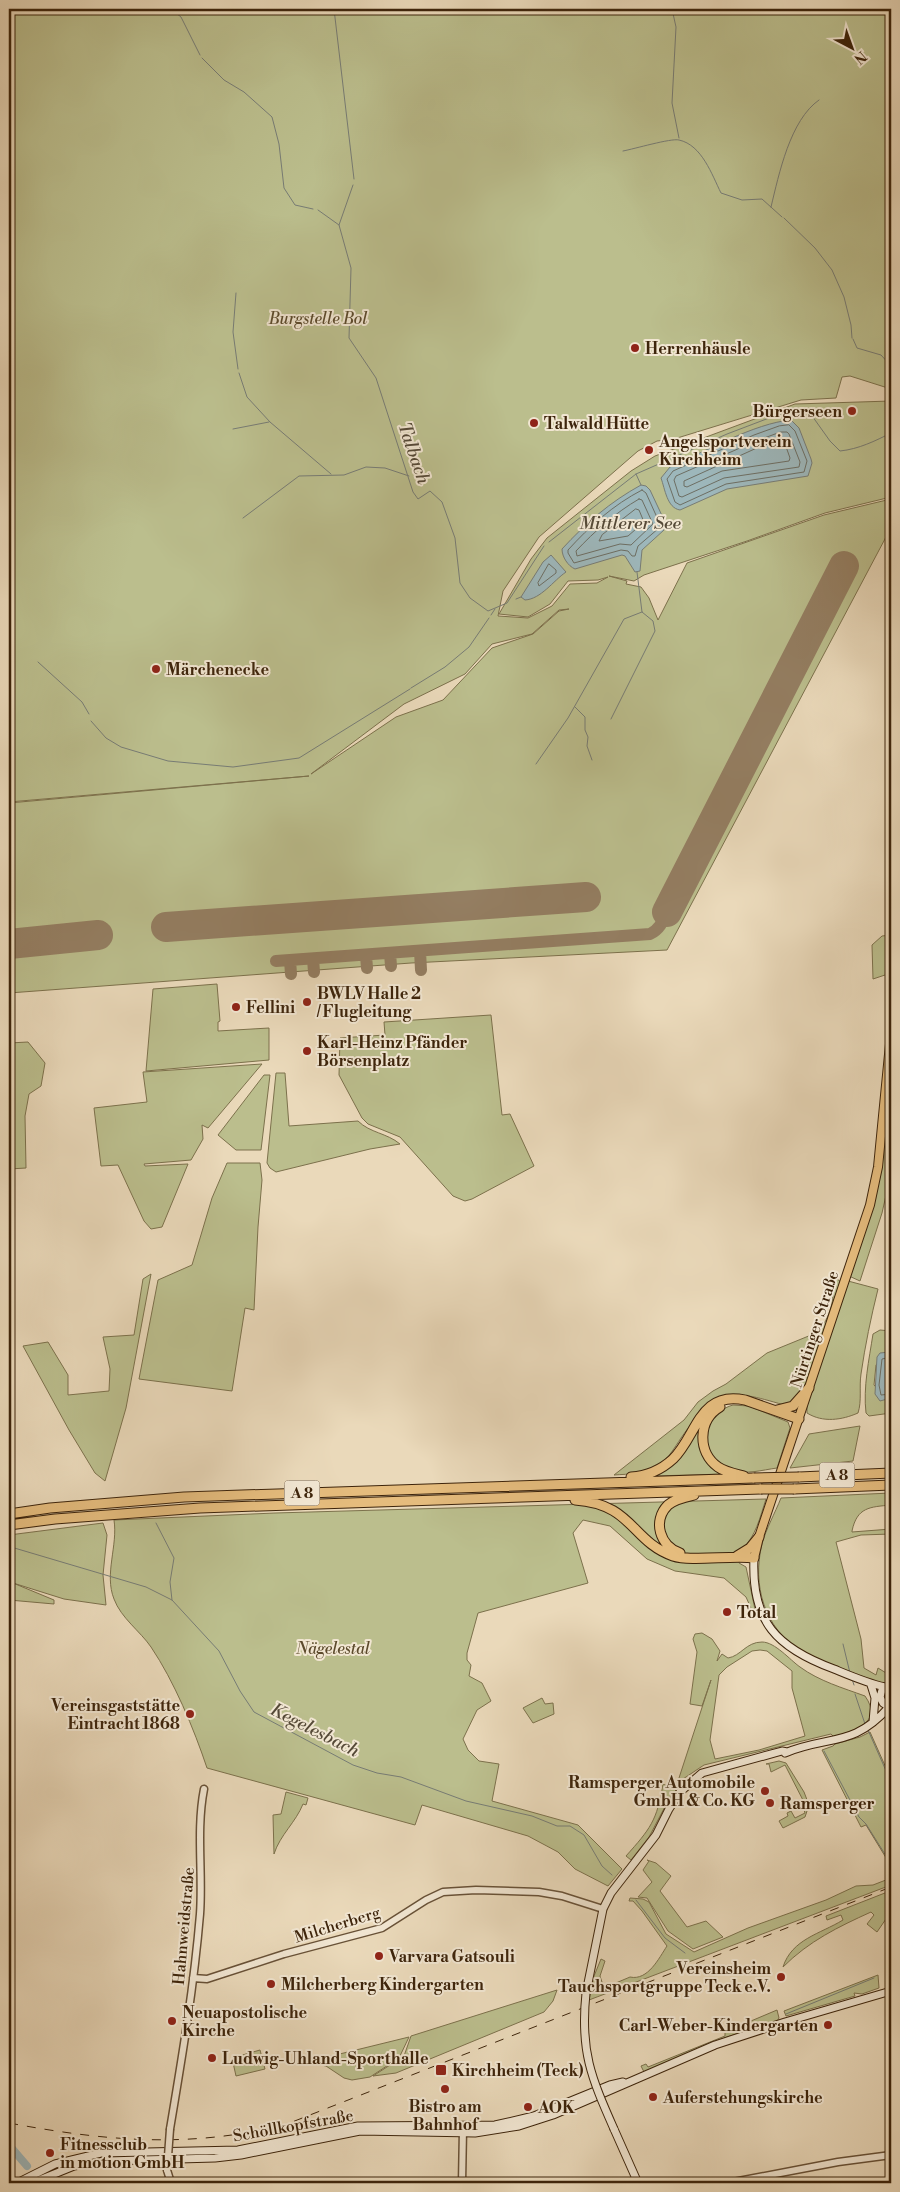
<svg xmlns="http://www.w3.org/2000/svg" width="900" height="2192" font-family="'Libre Bodoni',serif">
  <rect width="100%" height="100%" fill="#ead9ba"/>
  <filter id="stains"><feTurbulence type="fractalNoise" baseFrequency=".004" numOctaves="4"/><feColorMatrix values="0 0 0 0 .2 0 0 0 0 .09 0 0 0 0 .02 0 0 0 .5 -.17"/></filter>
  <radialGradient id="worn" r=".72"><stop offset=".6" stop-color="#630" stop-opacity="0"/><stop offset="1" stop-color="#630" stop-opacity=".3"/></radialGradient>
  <path fill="#bbbe8d" stroke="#7c714c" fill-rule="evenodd" d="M9,9H891V389L850,376L842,377L836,398L801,400L674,439L657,441L638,451L539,537L503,591L498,616L528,618L552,606L570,584L597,583L608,577L598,580L568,581L550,604L528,617L499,614L531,559L547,538L631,471L655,456L795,404L891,401V497L825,513L747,541L644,575L634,581L609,576L627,581L626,584L641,587L649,598L658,620L687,563L824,515L891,499V525L886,537L667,950L411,963L9,993V803L309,776L9,802ZM569,609L559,611L533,634L492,648L443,700L396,717L311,774L404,704L465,674L492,644L532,634L559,610Z
    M891,935V973L873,979L872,945L882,936Z
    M217,984L220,1021L218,1022V1031L269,1028V1060L146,1071L153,989Z
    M491,1015L502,1115L510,1114L534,1166L472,1199L465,1201L453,1196L400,1137L368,1124L362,1118L339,1075L340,1038L385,1035L384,1022Z
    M28,1042L45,1063L41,1086L29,1094L25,1116L26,1168L9,1169V1043Z
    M891,1054V1173L882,1213L860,1281L849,1276L877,1190Z
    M262,1064L208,1128L202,1125L203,1139L191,1160L144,1164L145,1166L188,1164L162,1227L151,1229L144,1221L118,1165L101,1166L94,1108L147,1102L143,1072Z
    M276,1073H285L289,1126L358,1121C370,1133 387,1133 400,1144L370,1149L276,1172L270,1168L267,1163Z
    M264,1075H270L261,1150H236L218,1135Z
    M227,1163H260L262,1180L258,1227L254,1310L245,1308L232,1391L139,1379L158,1280L192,1265L212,1198Z
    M151,1274L126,1408L105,1481L95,1473L69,1430L23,1346L48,1342L68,1375V1395L109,1391L110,1369L103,1337L134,1335L143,1279Z
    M837,1279L841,1282L805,1386L797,1399L784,1405C727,1388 716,1388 681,1438C675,1447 668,1459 659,1465C647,1474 629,1474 614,1475L684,1420L698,1402L713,1391L726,1384L767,1353L816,1333C828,1323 836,1299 832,1284Z
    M848,1281L878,1289C871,1317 865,1346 861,1374C859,1387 862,1401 858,1413C842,1420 823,1423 807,1413V1406Z
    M880,1330L891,1331V1353H886L876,1365L874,1385L888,1400L891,1398V1413L869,1416L866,1413C863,1387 869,1360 873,1334Z
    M733,1405L749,1406L788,1422L790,1428L777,1468C762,1470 746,1475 731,1470C696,1460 699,1415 733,1405Z
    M715,1409L702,1443L725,1474L653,1476L700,1423Z
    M860,1426L853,1461L790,1468L809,1434Z
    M891,1493V1505C870,1507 857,1507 852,1531V1532L891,1529V1534L861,1535L836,1542L861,1639L864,1668L876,1675L878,1668L891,1676V1682L882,1684C858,1675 824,1665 801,1651C764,1628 752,1585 762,1544C766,1529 775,1513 781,1498Z
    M766,1499C760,1517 756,1537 741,1550L739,1563L746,1567L756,1614L754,1615L746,1597L724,1578L675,1571L647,1559L610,1526L583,1520L573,1533L588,1583L478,1613L467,1653V1660L471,1665L469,1676L482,1683L491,1701L477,1710L463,1739L468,1750L479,1761L499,1764L492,1801L578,1825L622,1869L608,1886L575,1869L558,1852L528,1836L422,1805L415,1825L207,1768C194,1729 174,1681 151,1647C140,1631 121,1618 114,1599C104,1574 118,1546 114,1520L275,1513Z
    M103,1523L107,1535L103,1575L106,1605L64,1599L13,1583L54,1600V1604L9,1600V1535Z
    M702,1633L712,1639L720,1651L717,1661L722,1654L728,1658C741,1656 746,1642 762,1642C775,1642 790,1660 800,1667C819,1681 843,1688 865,1696C884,1723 854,1730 834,1737L831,1734L704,1765L680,1781H678L711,1680L702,1706L690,1704L697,1652L693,1639L695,1634ZM760,1650L767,1651L792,1671V1688L805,1736L759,1750L715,1759L710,1740L719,1675L727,1667L752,1651Z
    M542,1698L545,1704L553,1703L554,1714L533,1723L523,1708Z
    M870,1732L891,1779V1856L888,1861L866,1825L861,1827L822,1750L833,1746L835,1744L860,1737Z
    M779,1761L786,1763L804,1792L809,1805L805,1817L783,1828L779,1821L788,1816L787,1813L791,1811L795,1818L805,1813L804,1810L807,1808L785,1765L771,1772L769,1764H766Z
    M663,1784L676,1790L669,1799L649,1837L631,1860L626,1856C650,1829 657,1821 663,1784Z
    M286,1792L308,1798L306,1805L303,1804C296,1822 280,1835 274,1854L273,1815L281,1814Z
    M647,1860L656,1863L671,1876L660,1891L687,1927L706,1921L723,1937L693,1949L668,1931L647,1898L638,1897L652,1882L643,1870L649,1861Z
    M891,1878V1885L589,2000L594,1976L601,1959L605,1961L600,1976L604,1988L630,1977C648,1981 659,1958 667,1946L642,1911L633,1901H629L630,1898L643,1899L649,1902L666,1934L694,1952L748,1928L826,1900L856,1886L873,1885Z
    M890,1891L891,1918L888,1916L877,1932L867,1924L874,1915L871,1912C838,1927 809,1941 783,1967C792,1939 820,1934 843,1920L841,1915L827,1920L826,1916Z
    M878,1975L879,1988L862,1994L854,1993L855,1996L786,2016L784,2011Z
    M557,1990L553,2001L544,2012L396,2073L373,2076L404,2056L411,2036Z
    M777,2010L779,2018L777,2021L727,2037L644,2072L641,2066L646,2064L648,2067L725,2036V2032Z
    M409,2037L399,2058L370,2077L352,2080L344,2078L326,2066L307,2062Z
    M260,2050L265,2069L236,2076L232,2058Z"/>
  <path fill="#9db7bb" stroke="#777c75" d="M791,420L799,428L811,459L812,463L808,476L727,489L680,510C667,508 665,489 661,478L670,467C704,452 755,423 791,420Z
    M641,485L646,486L650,490L665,522L664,530L642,550L640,571L635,572L625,556L622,555L575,569C568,566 562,557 562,549C586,523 610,502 641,485Z
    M551,555L566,572C553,581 541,599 525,600L521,597L543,562Z
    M890,1352L891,1398L880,1401L875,1394L877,1357L880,1353Z"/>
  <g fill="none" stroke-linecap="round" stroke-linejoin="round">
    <path stroke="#6d6e63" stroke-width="1" d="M789,425L795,431L807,461L804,472L726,484L680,505L675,502L667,479L673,471L754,435L779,426Z
      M781,432H787L789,434L800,462L799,467L724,478L682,497L679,496L674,480L676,476L756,441Z
      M781,440L784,441L790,458L789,461L722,471L687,487L684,486V481L759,447Z
      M642,490L646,493L660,524L659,528L638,546L635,556H632L628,551L621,550L574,563L568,553V550C590,526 613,505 642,490Z
      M639,499L642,500L653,524L631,545L620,544L577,556L576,551C595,531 615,513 639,499Z
      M636,509L639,510L644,522L628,536L599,541L602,535Z
      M549,564L556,570V573L539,586L538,583Z
      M891,1357L882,1359L879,1385L881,1395L891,1394"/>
    <path stroke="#777c75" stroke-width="1" d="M171,9L181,17L200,55
      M334,9L354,179
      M672,9L676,27L672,103L679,138
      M202,58L224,80L244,92L272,117L279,144L284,188L295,205L313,209
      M623,151C634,149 671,138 679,140C702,145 712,175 721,193L742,200L762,199L782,217
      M353,185L339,225L351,268L349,338L376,378L413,492L418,499L430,491L442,502L455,538L460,583L470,598L488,611L507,603L544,546
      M771,207C779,174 790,120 819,100
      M318,210L339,225
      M784,218L815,248L832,270L844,297L851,325L852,338
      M236,293L233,332L238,369
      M853,339L857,348L881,355L891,366
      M239,373L247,397L270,422L331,474
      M233,429L269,422
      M636,474L641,485
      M243,518L299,476L344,475L366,467L385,468L409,476
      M549,542L636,474L727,434L777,415L799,409L810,413L830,441L840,451C859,449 875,441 891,433
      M516,599L521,597
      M491,615L495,609
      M38,662L82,702L89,714
      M411,688L445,667L469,647L489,618
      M575,707L585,717V730L588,737L587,746L592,760
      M611,719L655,631L653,621L642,612L637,572
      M91,721L106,738L121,747L168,761L233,767L299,758L410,689
      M536,764L568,718L624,619L642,612
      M156,1523L174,1558L170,1582L172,1600
      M11,1547L146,1587L172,1600L219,1651L240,1691L254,1712L353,1765L377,1773L401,1777L466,1801L532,1816L557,1826H570L584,1835L602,1866L612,1875
      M843,1644L850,1673
      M852,1679L854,1685
      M855,1694L865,1724
      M868,1730L891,1782
      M824,1751L859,1817L866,1824L888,1859
      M636,1900L665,1938L685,1953
      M786,2014L874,1978"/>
    <path stroke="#9db7bb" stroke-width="8" d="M9,2145L27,2166
      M48,2182L50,2183"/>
    <path stroke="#947e62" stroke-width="12" d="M420,951L421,970
      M390,953L391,966
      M366,955L367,968
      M313,959L314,972
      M290,960L291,974
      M276,961L650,934C660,929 663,921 667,912"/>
    <path stroke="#947e62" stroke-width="30" d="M667,912L844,566
      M166,927L586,897
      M9,944L98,935"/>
    <g stroke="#685137" stroke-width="9">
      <path id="tertiary" d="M193,1978L207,1979L284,1954L382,1928L426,1900L443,1892L476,1890L539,1892L562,1896L603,1909
        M170,2129C182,2058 194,1986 200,1914C203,1873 196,1830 204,1789
        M167,2170L171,2183
        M462,2183L463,2129
        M728,2183L838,2162L891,2155"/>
    </g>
    <g stroke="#3d240b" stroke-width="9">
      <path id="secondary" d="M754,1558C751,1622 777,1648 834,1669C851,1676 867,1683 885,1687
        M891,1684L882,1690L880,1697L883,1703L891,1708
        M871,1685L875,1698L873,1722
        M785,1753C828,1735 853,1748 889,1707
        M586,1993L603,1909L611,1893L656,1835L669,1809L680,1792L702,1773L782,1751L787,1752
        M614,2129L638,2183
        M17,2183L55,2164L101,2153L238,2150L358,2126L495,2125L534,2116L610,2085L623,2082
        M32,2183L74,2166L106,2161L215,2158L241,2155L360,2131L475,2133L519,2126L553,2115L715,2045L785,2022L891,1991"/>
    </g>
    <g stroke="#3d240b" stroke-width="10">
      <path id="primary" d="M754,1558L759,1537L870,1205L878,1167L891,1034"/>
    </g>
    <g stroke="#3d240b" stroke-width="11">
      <path id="motorway" d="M720,1407C698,1420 697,1452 718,1467C725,1472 736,1474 744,1476
        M777,1410L793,1406L809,1388
        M631,1477C646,1476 661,1470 673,1459C697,1436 699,1390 745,1400L799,1419
        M799,1477L891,1473
        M794,1489L891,1485
        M575,1500C633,1504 631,1541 673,1556C691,1562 732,1555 754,1558
        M9,1514L50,1508L184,1497L754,1478
        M9,1525L55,1519L200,1508L761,1489
        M680,1553C660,1546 652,1521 668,1505C675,1499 685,1497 694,1495
        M737,1556L750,1548L759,1537"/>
    </g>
    <use href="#tertiary" stroke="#f1e6d2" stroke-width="6"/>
    <use href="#secondary" stroke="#f1e6d2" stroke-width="7"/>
    <use href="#primary" stroke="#e5bc7d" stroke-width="8"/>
    <use href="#motorway" stroke="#e5bc7d" stroke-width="9"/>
    <path stroke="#3d240b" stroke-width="1" stroke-dasharray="9 9" stroke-linecap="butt" d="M9,2123C106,2141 190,2149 287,2124L891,1887"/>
    <g stroke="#685137" stroke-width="9" stroke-linecap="butt">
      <path id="tertiary-bridge" d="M167,2170L170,2129"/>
    </g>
    <g stroke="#3d240b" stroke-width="9" stroke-linecap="butt">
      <path id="secondary-bridge" d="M586,1993C580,2051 591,2077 614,2129"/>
    </g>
    <g stroke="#3d240b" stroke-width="11" stroke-linecap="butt">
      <path id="motorway-bridge" d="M754,1478L799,1477
        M761,1489H794"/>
    </g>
    <use href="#tertiary-bridge" stroke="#f1e6d2" stroke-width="6"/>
    <use href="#secondary-bridge" stroke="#f1e6d2" stroke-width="7"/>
    <use href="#motorway-bridge" stroke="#e5bc7d" stroke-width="9"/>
  </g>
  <g fill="#8f2418" stroke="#f1e6d2" stroke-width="2">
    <circle cx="635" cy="348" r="5"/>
    <circle cx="852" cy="411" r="5"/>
    <circle cx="534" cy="423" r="5"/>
    <circle cx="649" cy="450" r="5"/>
    <circle cx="156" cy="669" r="5"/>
    <circle cx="307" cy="1002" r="5"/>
    <circle cx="236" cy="1007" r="5"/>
    <circle cx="307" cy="1051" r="5"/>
    <circle cx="727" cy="1612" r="5"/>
    <circle cx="190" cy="1714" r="5"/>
    <circle cx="765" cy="1791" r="5"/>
    <circle cx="770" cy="1803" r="5"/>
    <circle cx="379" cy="1956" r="5"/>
    <circle cx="781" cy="1977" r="5"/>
    <circle cx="271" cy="1984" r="5"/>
    <circle cx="172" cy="2021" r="5"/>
    <circle cx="828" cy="2025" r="5"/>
    <circle cx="212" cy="2058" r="5"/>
    <rect x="435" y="2064" width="12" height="12" rx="2.5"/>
    <circle cx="445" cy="2089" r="5"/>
    <circle cx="653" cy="2097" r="5"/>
    <circle cx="528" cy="2107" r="5"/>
    <circle cx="50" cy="2153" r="5"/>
  </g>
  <g text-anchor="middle" stroke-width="4" stroke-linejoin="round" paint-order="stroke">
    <g fill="#f1e6d2" stroke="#735e47" stroke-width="1">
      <rect x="819.5" y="1462.5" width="35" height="25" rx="4"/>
      <rect x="284.5" y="1480.5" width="35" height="25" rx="4"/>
    </g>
    <g font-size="15" font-weight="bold" fill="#3d240b">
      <text x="837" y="1480">A 8</text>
      <text x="302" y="1498">A 8</text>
    </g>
    <g font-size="16" font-style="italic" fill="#5c4a2c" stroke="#f1e6d2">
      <text x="318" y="324">Burgstelle Bol</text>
      <text x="333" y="1654">Nägelestal</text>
    </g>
    <g font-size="16" font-weight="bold" fill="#3d240b" stroke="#f1e6d2" text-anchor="start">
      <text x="645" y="354">Herrenhäusle</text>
      <text x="842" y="417" text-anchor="end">Bürgerseen</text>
      <text x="544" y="429">Talwald Hütte</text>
      <text x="659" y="447">Angelsportverein<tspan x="659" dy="18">Kirchheim</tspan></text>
      <text x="166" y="675">Märchenecke</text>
      <text x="317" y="999">BWLV Halle 2<tspan x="317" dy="18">/ Flugleitung</tspan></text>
      <text x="246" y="1013">Fellini</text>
      <text x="317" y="1048">Karl-Heinz Pfänder<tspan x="317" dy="18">Börsenplatz</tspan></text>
      <text x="737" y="1618">Total</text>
      <text x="180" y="1711" text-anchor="end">Vereinsgaststätte<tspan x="180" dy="18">Eintracht 1868</tspan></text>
      <text x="755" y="1788" text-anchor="end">Ramsperger Automobile<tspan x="755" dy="18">GmbH &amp; Co. KG</tspan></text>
      <text x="780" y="1809">Ramsperger</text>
      <text x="389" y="1962">Varvara Gatsouli</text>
      <text x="771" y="1974" text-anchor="end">Vereinsheim<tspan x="771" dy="18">Tauchsportgruppe Teck e.V.</tspan></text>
      <text x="281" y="1990">Milcherberg Kindergarten</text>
      <text x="182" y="2018">Neuapostolische<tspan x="182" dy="18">Kirche</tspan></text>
      <text x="818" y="2031" text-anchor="end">Carl-Weber-Kindergarten</text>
      <text x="222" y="2064">Ludwig-Uhland-Sporthalle</text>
      <text x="452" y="2076">Kirchheim (Teck)</text>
      <text x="663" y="2103">Auferstehungskirche</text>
      <text x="445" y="2112" text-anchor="middle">Bistro am<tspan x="445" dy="18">Bahnhof</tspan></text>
      <text x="538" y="2113">AOK</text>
      <text x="60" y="2150">Fitnessclub<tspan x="60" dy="18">in motion GmbH</tspan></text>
    </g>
    <g font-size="16" fill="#3d240b" stroke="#f1e6d2">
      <text transform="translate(814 1329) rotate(-72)" y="6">Nürtinger Straße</text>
      <text transform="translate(337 1924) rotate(-17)" y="6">Milcherberg</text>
      <text transform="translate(183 1926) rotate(-85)" y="6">Hahnweidstraße</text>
      <text transform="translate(293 2125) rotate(-10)" y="6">Schöllkopfstraße</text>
    </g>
    <g font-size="18" font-style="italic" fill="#554937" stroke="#f1e6d2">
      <text transform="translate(414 453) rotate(71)" y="6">Talbach</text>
      <text x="630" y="529">Mittlerer See</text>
      <text transform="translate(315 1730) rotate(27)" y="6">Kegelesbach</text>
    </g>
  </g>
  <rect width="900" height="2192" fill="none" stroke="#ead9ba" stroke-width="30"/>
  <rect x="10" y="10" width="880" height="2172" fill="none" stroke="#3d240b" stroke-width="2.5"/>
  <rect x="15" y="15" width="870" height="2162" fill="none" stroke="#3d240b"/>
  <g transform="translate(852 48) rotate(139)" stroke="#f1e6d2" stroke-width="4" paint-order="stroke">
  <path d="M0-4L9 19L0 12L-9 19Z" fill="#3d240b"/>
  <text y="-8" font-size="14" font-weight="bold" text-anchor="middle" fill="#3d240b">N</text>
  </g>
  <rect width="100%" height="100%" filter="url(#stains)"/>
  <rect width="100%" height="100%" fill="url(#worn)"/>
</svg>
